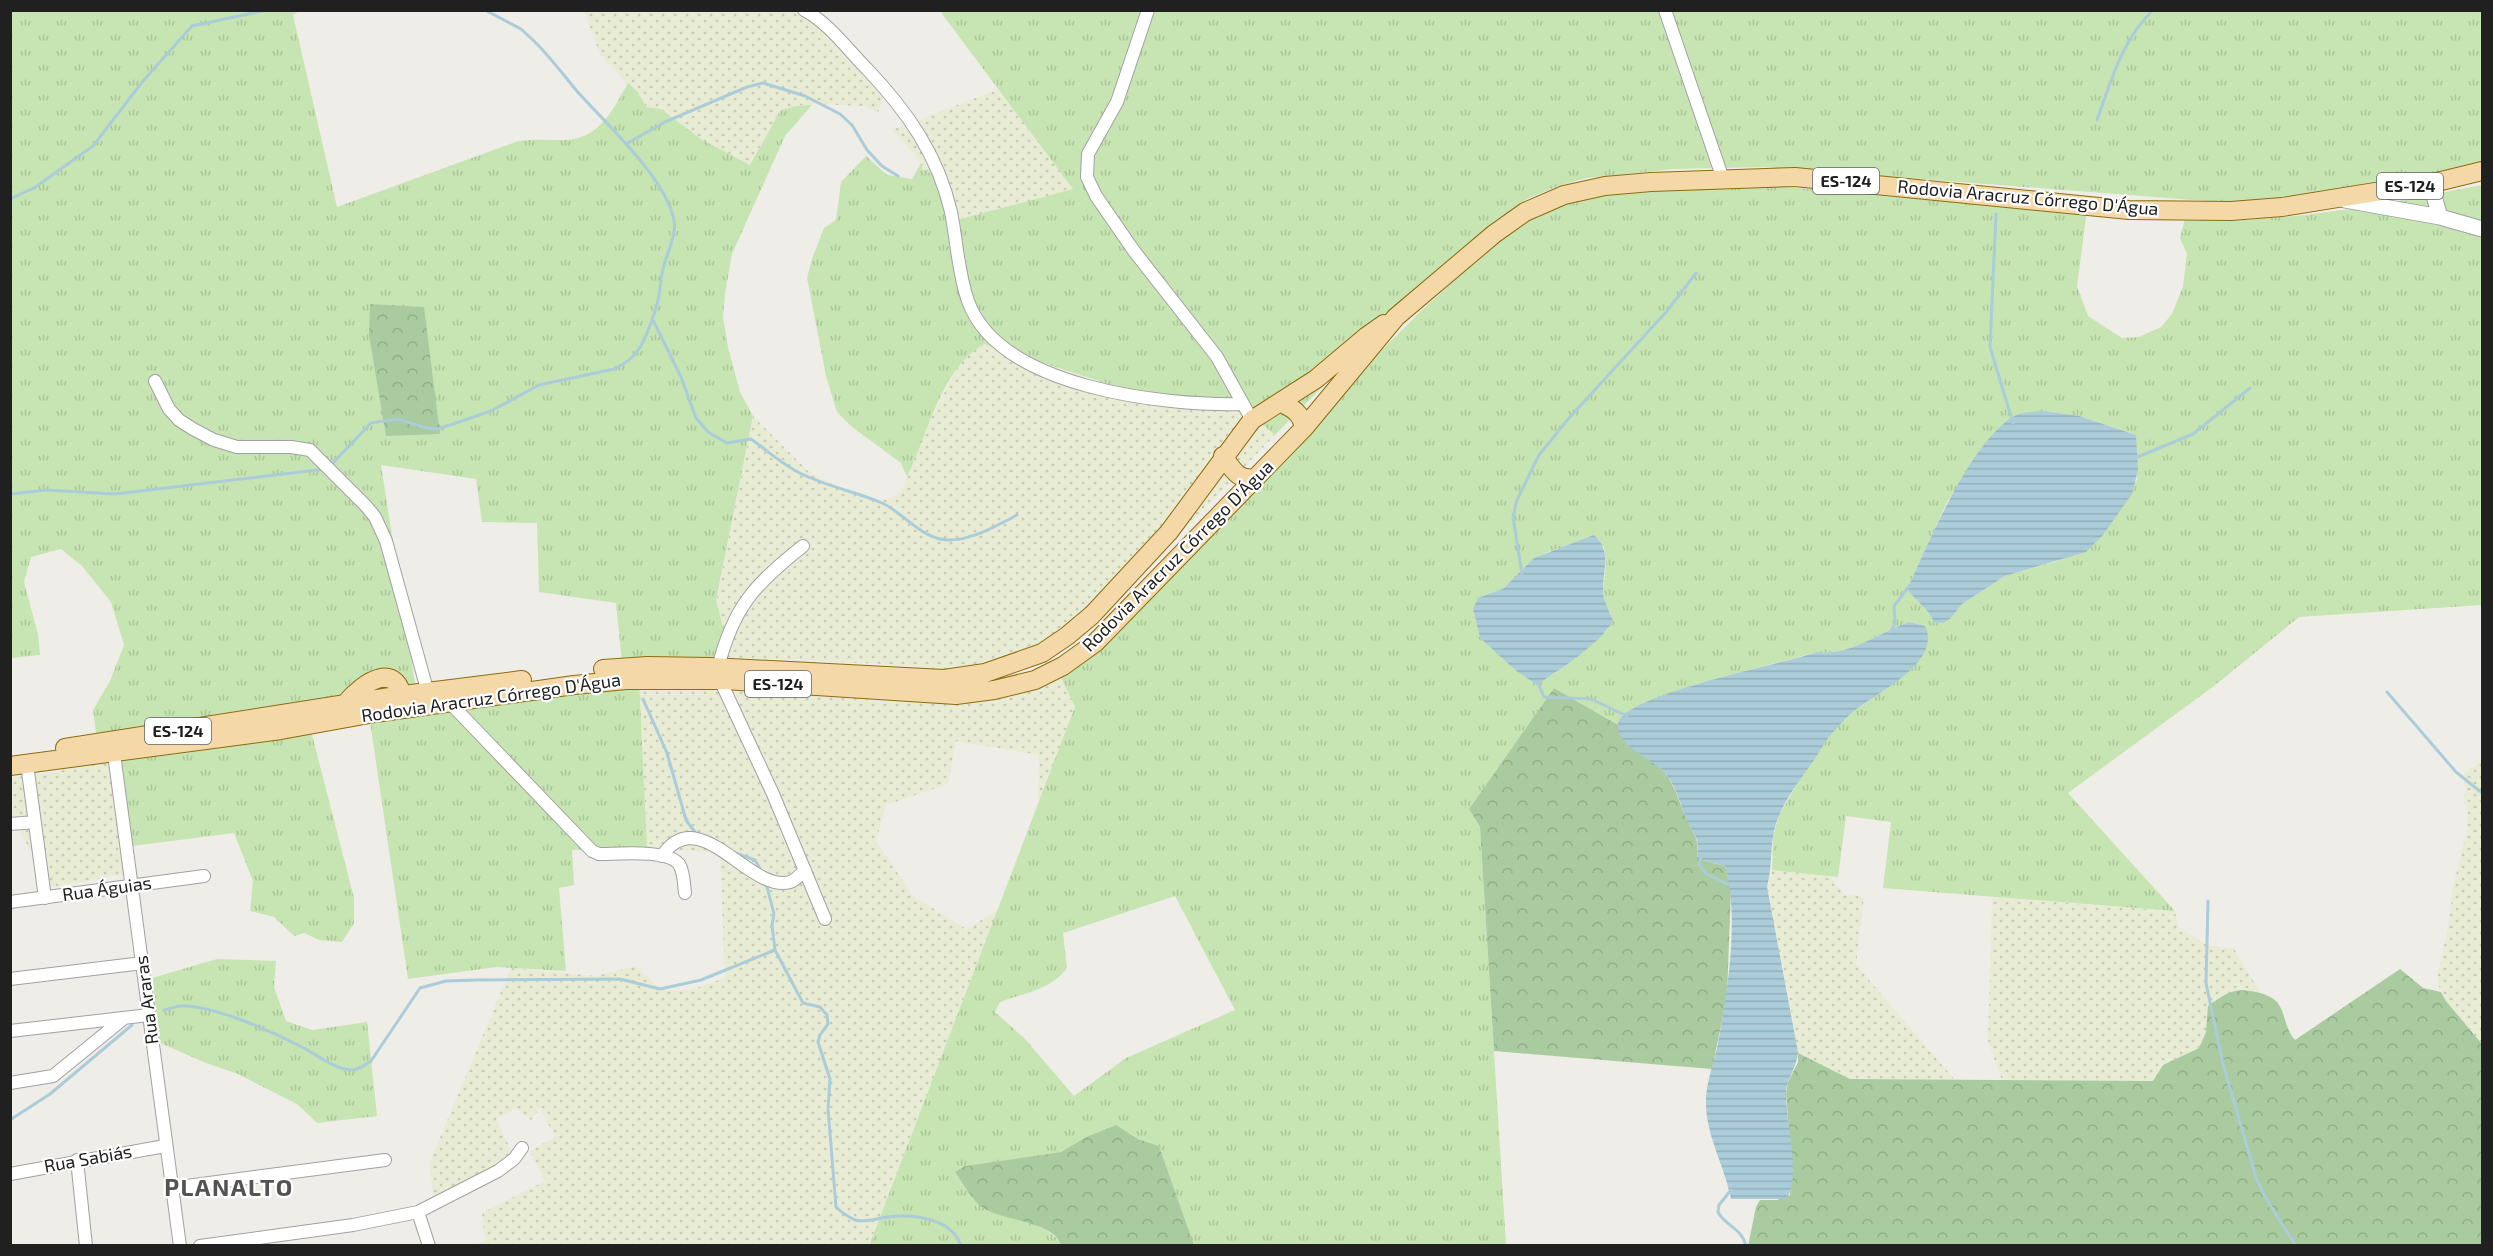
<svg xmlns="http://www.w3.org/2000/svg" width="2493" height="1256" font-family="'Exo 2',sans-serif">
  <defs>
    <pattern id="farmland-dots" width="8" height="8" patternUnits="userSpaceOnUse" patternTransform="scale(1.5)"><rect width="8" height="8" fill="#e9ecd4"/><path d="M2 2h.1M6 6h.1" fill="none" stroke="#c8cab6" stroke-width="1.8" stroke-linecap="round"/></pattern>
    <pattern id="grass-tufts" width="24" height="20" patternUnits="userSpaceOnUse" patternTransform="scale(1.5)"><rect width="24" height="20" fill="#c7e5b2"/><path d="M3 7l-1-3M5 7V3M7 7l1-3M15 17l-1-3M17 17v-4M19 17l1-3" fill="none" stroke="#abc499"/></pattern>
    <pattern id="forest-crowns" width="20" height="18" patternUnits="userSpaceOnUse" patternTransform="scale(1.5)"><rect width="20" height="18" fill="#a9cb9f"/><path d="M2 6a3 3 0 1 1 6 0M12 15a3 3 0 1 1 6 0" fill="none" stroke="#91ae89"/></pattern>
    <pattern id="water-rules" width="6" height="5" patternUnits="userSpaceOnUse" patternTransform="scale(1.5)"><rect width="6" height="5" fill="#abccd9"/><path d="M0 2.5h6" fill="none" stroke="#93afba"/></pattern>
  </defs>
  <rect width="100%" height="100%" fill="#efede7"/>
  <path fill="url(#farmland-dots)" d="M584,11H813L884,94L878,113L864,106L812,104L795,106L780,111L750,165L701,139L661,109L646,107L638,92L627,84L600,54Z
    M999,89L1073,189L952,222L943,179L922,169L920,160L892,130Z
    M984,344L1165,402L1242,411L1252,415L1275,435L1085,633L968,672L882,664L723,657L716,601L753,416L808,471L844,490L882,501L901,493L927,425L942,397L959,366L972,351Z
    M1059,673L1075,707L1038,805L1039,755L956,741L948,784L886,805L876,841L913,896L966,929L998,910L869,1245H477L485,1240L482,1213L545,1181L530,1151L555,1137L540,1108L531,1120L516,1109L496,1119L515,1158L434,1198L429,1164L511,968L596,976L635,966L662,990H691L725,978L720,853L647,847L639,679L979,691Z
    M116,751L137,872L51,887L15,823L11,825L10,778L60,771Z
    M2482,760V1044L2446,1001L2438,984V973L2448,928L2453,887L2467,830L2468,812L2463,800L2466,788L2462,775Z
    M1772,870L1830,876L1844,894L1864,897L1856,965L1955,1080L1850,1079L1798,1053L1789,998L1768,900L1767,887Z
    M1992,897L2175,911L2178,927L2207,945L2234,949L2261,994L2242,989L2209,1006L2206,1032L2199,1048L2163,1065L2153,1081L2002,1080L1988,1042Z"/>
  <path fill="url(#grass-tufts)" fill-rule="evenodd" d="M11,11H299L293,15L337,207L518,141C534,139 549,140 565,140C600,139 613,109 628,83L638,92L646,107L661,109L701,139L750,165L780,111L795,106L812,105L785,136L732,254L725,293L723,317L728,347L740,392L753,416L716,600L726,640L723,657L622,662L616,603L539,592L537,523L482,522L476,479L381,465L416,689L96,733L93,710L110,681L124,645L111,602L82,566L61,549L31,557L24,582L38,634L40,655L11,658Z
    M940,11H2482V166L2340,193L2232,203L1765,167L1673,169L1587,178L1558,186L1529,198L1490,224L1434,274L1275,435L1252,415L1242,411L1165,402L984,344C940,369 928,435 907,477L901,463L852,427L837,412L826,376L807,278L812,259L824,228L836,220L841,182L866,156L887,175L912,179L921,163L922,169L943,179L953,221L1073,189Z
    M2482,185V605L2299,617L2214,686L2068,793L2175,911L1883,888L1891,822L1846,816L1838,877L1772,870L1773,837L1779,815L1799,781L1833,731L1856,709L1886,689L1925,626L1910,622C1878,632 1852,656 1817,652L1693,685L1621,717L1618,725L1554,688L1469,809L1480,827L1506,1245H1194L1159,1146L1138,1139L1116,1125L1086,1137L1061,1152L965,1166L982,1207C1002,1214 1054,1226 1061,1245L869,1246L1075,707L1059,673L1422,310L1500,239L1524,222L1578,199L1655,188L1772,186L2087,210L2077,286L2088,316L2122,338L2139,337L2161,327L2172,314L2183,286L2187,254L2180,238L2185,218L2233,221L2306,215L2378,205ZM2061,415L2079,416L2136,435L2137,480L2064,559L2005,576L1962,604L1951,618L1934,622L1929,613L1907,590L1947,502L1995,431ZM1604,546L1606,564L1603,589L1606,607L1611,614L1608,630L1557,672L1537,685L1515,670L1480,638L1473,609L1483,596L1504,588L1545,553L1557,549ZM1175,896L1235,1010L1126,1058L1074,1096L1025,1039L995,1012L1000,1002C1024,993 1051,990 1067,968L1063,933Z
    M639,679L647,847L572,850L574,885L559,888L566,971L496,967L408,979L369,715Z
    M309,723L354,898V923L342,942L319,940L304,933L294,936L274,917L250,911L253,881L234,833L132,846L115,749Z
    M217,959L276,961L274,987L286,1021L312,1030L367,1022L377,1116L317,1123L297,1104L238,1074L206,1063L158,1042L152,978Z"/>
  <path fill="url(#forest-crowns)" d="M370,304L424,307L440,434L386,436L369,335Z
    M1554,688L1618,725C1627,753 1645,752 1663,771C1677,787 1679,804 1688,822C1694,835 1700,841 1697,856L1702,860L1725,866L1731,889L1727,996L1712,1069L1494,1051L1480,827L1469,809Z
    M2400,969L2423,988L2441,992L2446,1001L2482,1044V1245L1748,1246L1756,1207L1760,1200H1777L1790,1195L1792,1165L1786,1094L1788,1082L1798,1062V1053L1850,1079L2153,1081L2163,1065L2199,1048L2206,1032L2208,1006C2229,991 2236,987 2260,993C2267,995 2272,997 2277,1002C2286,1013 2284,1028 2295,1040Z
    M1116,1125L1138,1139L1159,1146L1194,1245H1061C1052,1220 1000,1221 982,1207C971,1199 963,1183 955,1172L965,1166L1061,1152L1086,1137Z"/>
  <path fill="url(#water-rules)" d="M2042,411L2079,416L2136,435L2138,470L2132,494L2103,535L2086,552L2005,576L1962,604L1951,618L1943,623L1934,622L1929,613L1907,590C1927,546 1974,432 2019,414C2026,412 2035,412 2042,411Z
    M1594,535C1612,551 1603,569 1603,589C1603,601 1609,610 1613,621C1602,642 1558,671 1537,685L1515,670L1480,638L1473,609L1478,598L1504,588L1534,558Z
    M1910,622L1925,626C1942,661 1881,691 1858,708C1851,713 1844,720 1838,727C1829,735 1823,746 1816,757C1800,781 1777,807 1773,837C1770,856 1772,868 1767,887L1798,1052C1797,1067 1787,1078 1786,1092C1785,1117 1802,1179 1786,1199H1731C1725,1166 1705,1134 1706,1101C1706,1084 1713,1065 1717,1048C1727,996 1740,917 1725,866L1702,860L1697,856C1701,837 1692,834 1686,818C1679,801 1676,784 1662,770C1649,757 1618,747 1618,725C1618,695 1788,663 1817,652C1852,656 1878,632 1910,622Z"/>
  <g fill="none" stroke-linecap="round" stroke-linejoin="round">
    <path stroke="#abccd9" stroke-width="3" d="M2097,120C2111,81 2122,40 2153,10
      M626,144L665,122L747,87L763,83L805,96L840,114L852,125L867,150L882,166L898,176
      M10,199L34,188L93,146L143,81L192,26L267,10
      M1996,214L1990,347L2013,423
      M653,320L681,377L696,418L708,432L727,443L751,439C768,451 785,467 804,475C829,487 857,492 882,503C904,513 922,540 949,540C972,540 998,525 1017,515
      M2135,458L2193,434L2250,388
      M330,466L371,423L398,419L423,427L435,429L441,428L491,411L539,385L614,369C641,358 647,335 656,308C660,296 660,285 662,273C665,256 677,237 674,220C666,178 605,123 576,90C562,73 550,57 535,42L521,29L485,10
      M10,494L47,490L115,494L325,469
      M1522,575L1513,517L1517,500L1539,455L1569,418L1667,311L1696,273
      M1890,632L1895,624L1894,606L1910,585
      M1537,681L1544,697L1591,699L1627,716
      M2387,692L2456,772L2482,793
      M643,699L667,753L686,820L697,835
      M735,853L755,860L763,874
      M1701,857L1699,864L1705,873L1731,886
      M766,883L774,914L772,925L775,950L803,1003L820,1007L827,1015L828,1024L820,1035L818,1042L830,1079L828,1109L836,1207C841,1212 849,1217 855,1220C865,1223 878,1218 888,1217C914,1214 952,1218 961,1246
      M2208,901L2206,983L2223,1064L2256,1177L2265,1197L2296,1246
      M164,1010C170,1009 176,1006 182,1006C214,1005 275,1033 304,1048C318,1056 334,1068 350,1070C358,1071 365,1065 371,1061L420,988L446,981L476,980L620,979L660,989L701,980L775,950
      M10,1120L50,1094L132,1025
      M1731,1190L1719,1205L1718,1212C1725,1226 1742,1228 1746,1246"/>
    <g stroke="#a1a1a1" stroke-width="14">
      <path id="minor" d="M804,10C829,23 848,50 867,69C907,111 938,155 951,212C957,242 958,273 968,301C999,388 1164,406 1243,404
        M1148,10L1117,102L1088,154L1087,177L1096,196L1134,251L1217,357L1252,420
        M1665,10L1723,179
        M155,381L169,409L179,420L193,429L214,440L237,447H291L310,450L366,506L375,517L386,541L428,693
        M718,668C733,607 755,584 803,546
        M720,680L773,794L825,919
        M450,703L592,851L599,854C617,854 667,849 679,864C684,872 684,884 685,893
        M114,754L180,1246
        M27,764L45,898
        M10,824L35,822
        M662,856C699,800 750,894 790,882C796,880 800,875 805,870
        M10,902L204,876
        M10,979L143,963
        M10,1031L149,1015
        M10,1083L53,1076L123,1019
        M77,1160L86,1246
        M10,1174L165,1146
        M171,1188L385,1160
        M418,1212L429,1246
        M200,1246L353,1225L418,1212L498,1171L514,1159L522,1148"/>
    </g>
    <g stroke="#a1a1a1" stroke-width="17">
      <path id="tertiary" d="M2437,182L2434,196L2440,217
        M2345,200L2440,217L2482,229"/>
    </g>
    <g stroke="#8d6c0e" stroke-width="20">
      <path id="primary" d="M1280,402C1292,408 1302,413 1304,428
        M1223,456C1233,470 1238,481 1256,478
        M603,669L647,666L711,667L944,679L985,673L1042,653L1067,636L1092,615L1169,532L1252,420L1316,379L1367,336L1384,324
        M345,704C364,681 399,658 404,705
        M65,748L403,695L522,680
        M10,766L281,730L375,713L574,685L626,680H724L956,695L994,690L1035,680L1063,666L1095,643L1304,428L1396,317L1494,234L1525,212L1564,195L1605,186L1651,182L1795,177L2129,210L2231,211L2282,207L2437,182L2482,171"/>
    </g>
    <use href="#minor" stroke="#fff" stroke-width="12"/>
    <use href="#tertiary" stroke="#fff" stroke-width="15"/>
    <use href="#primary" stroke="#f4d8a8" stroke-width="18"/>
  </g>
  <g text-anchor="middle" stroke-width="4.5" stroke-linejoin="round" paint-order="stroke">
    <g fill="#fff" stroke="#636363" stroke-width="1.5">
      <rect x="1813" y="168" width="66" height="26" rx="4.5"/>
      <rect x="2377" y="173" width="66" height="26" rx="4.5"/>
      <rect x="745" y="671" width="66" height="26" rx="4.5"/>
      <rect x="145" y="718" width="66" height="26" rx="4.5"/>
    </g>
    <g font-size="16" font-weight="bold" fill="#202020">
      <text x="1846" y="187">ES-124</text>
      <text x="2410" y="192">ES-124</text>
      <text x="778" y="690">ES-124</text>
      <text x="178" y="737">ES-124</text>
    </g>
    <g font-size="18" fill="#202020" stroke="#fff">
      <text transform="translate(2028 198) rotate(5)" y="6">Rodovia Aracruz Córrego D'Água</text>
      <text transform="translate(1178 556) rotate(-45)" y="6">Rodovia Aracruz Córrego D'Água</text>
      <text transform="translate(491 698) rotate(-8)" y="6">Rodovia Aracruz Córrego D'Água</text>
      <text transform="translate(107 889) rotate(-8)" y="6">Rua Águias</text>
      <text transform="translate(147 1000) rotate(-97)" y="6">Rua Araras</text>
      <text transform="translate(88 1159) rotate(-10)" y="6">Rua Sabiás</text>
    </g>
    <g font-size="24" font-weight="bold" letter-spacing="1.5" fill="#535353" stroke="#fff">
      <text x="229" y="1196">PLANALTO</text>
    </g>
  </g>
  <rect width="2493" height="1256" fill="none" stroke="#202020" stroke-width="24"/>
</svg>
